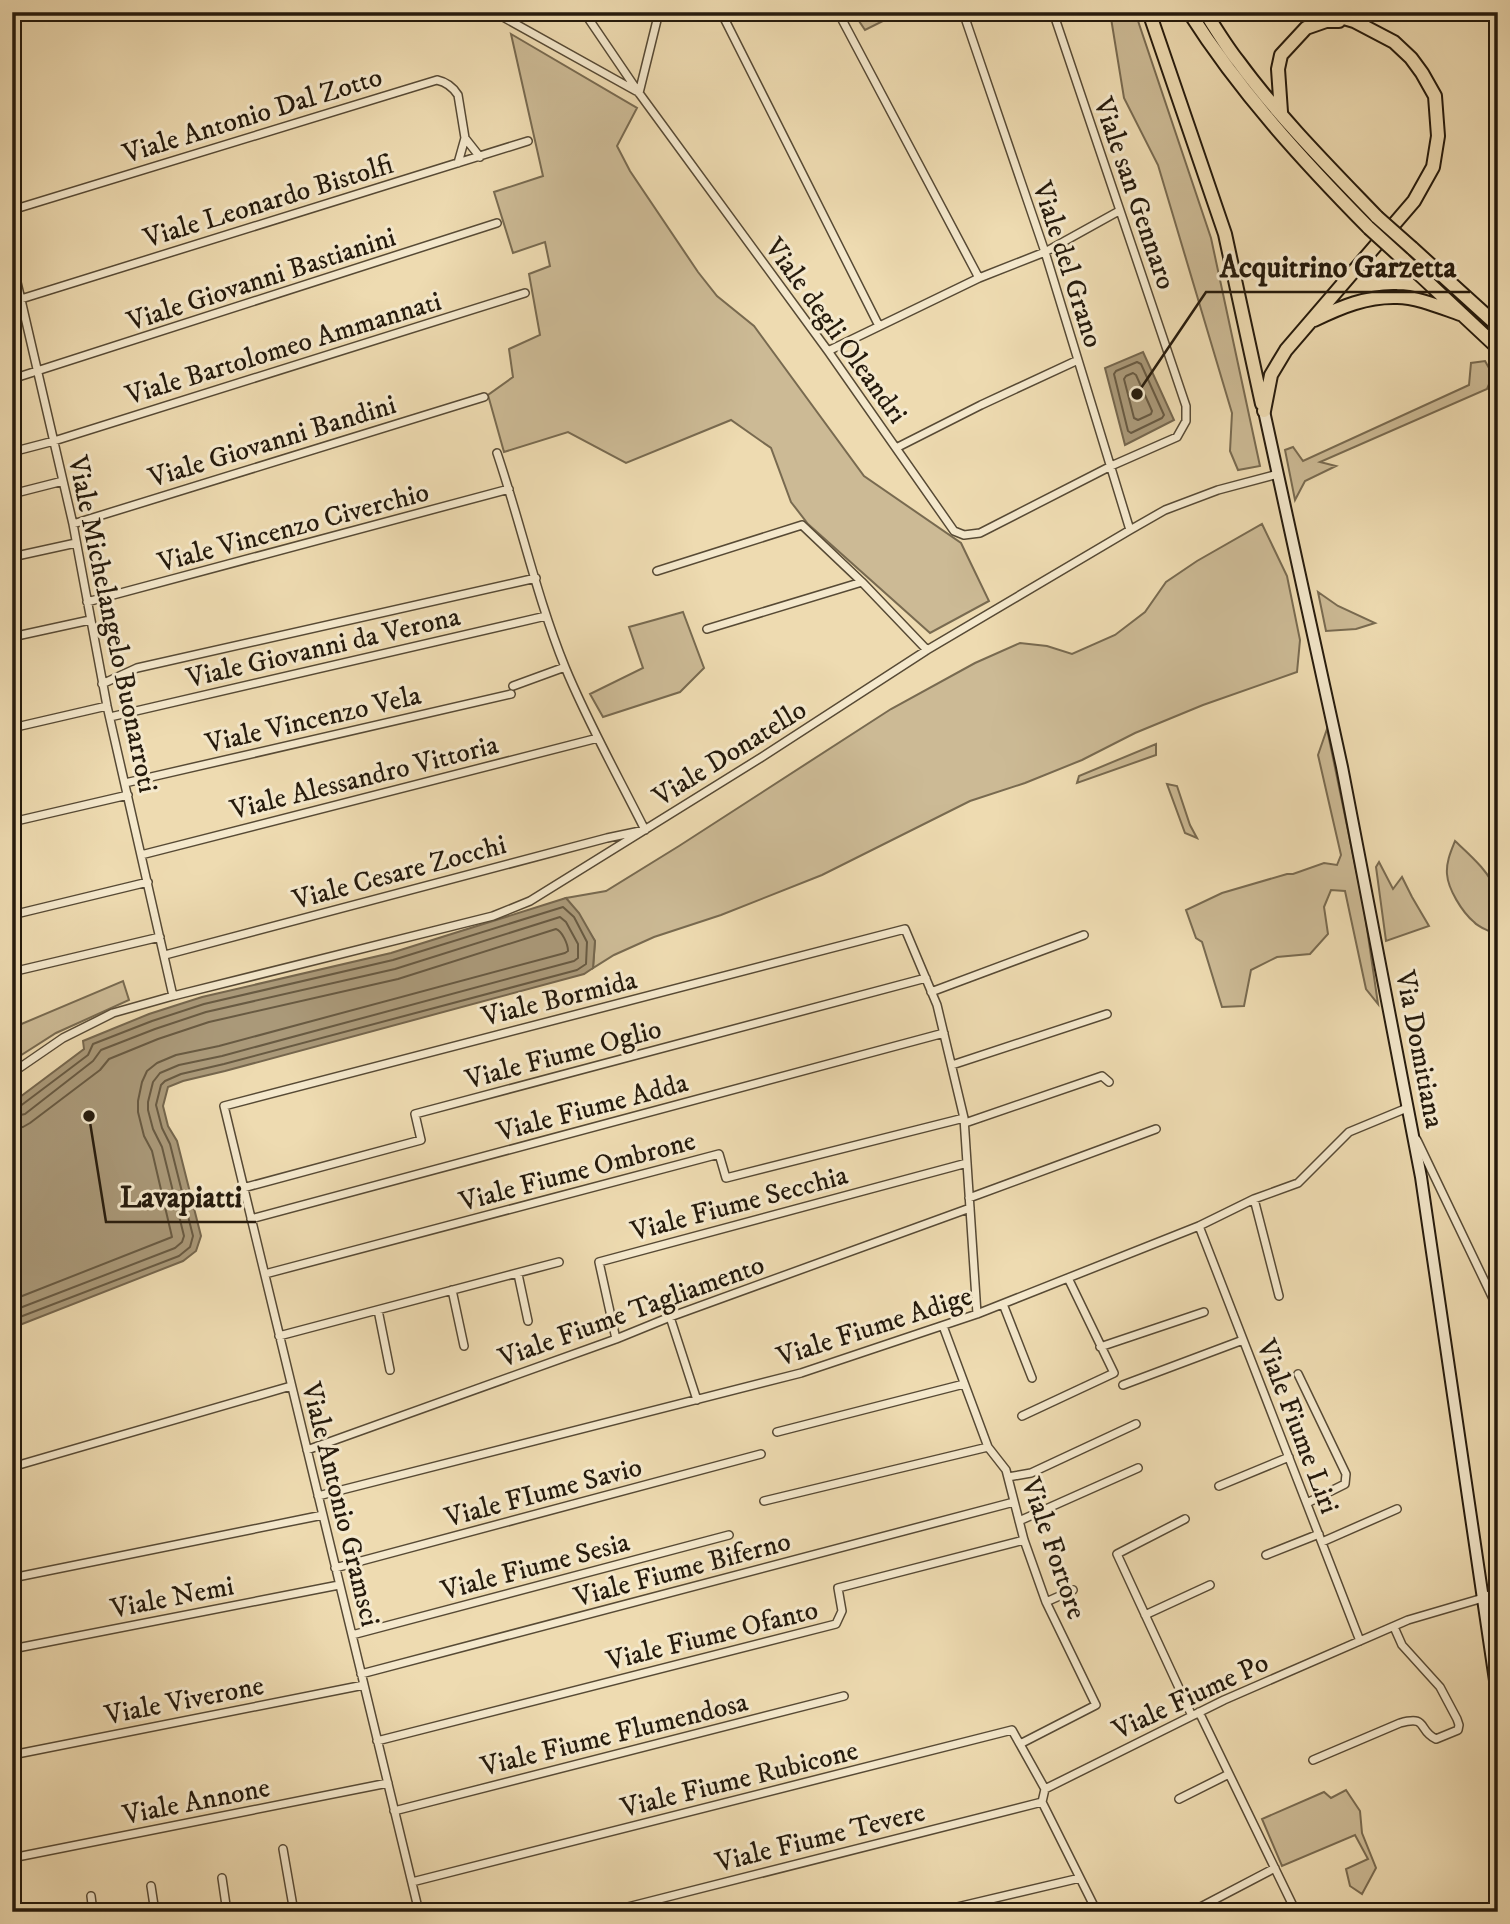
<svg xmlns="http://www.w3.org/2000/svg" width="1510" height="1924" font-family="'IM FELL DW Pica',serif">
  <rect width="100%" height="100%" fill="#eedbb1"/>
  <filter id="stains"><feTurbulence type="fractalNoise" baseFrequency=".00286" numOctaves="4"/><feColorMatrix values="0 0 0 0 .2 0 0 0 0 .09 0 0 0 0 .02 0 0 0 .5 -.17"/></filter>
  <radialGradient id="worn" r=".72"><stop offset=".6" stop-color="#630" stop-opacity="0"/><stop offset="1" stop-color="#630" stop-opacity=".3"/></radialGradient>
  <path fill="#ccba95" stroke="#786a50" stroke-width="2" d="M853,12H889L891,17L865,30Z
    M1110,12H1135L1211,238L1260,466L1238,470L1230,451L1232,413L1158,165L1124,98Z
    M511,34L637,108L617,146L630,171L698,272L717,296L754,326L864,476L961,543L989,601L930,633L808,524L791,502L771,448L731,420L626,463L568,432L504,452L488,395L513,377L509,349L540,335L529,274L550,266L545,242L513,253L494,192L543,176Z
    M1485,361L1493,375L1487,389L1320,462L1336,466L1305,481L1295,500L1285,450L1293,447L1303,461L1469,385L1471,363Z
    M1262,524L1287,576L1300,640L1297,672L1203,705L1135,733L1082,760L1025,783L970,801L822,875L721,915L654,937L614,955L593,968L595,941L566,898L606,891L679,846L891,709L975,663L1020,643L1047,646L1072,654L1115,635L1145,612L1166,582L1197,561Z
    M1318,592L1338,606L1375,623L1356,629L1326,631Z
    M683,612L704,668L680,692L603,717L590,694L643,668L629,627Z
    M1327,729L1364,908L1378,1004L1366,989L1345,891L1331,890L1324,907L1328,934L1310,954L1277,957L1251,970L1244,1006L1222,1007L1202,942L1196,938L1186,910L1222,893L1287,874H1293L1324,863L1337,865L1341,855L1318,755Z
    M1156,744V755L1077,783L1079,776Z
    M1167,784L1177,786L1190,825L1197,838L1185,833Z
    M1455,841C1470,855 1490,872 1497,893C1501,905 1498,924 1498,937C1491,930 1480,929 1474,922C1462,912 1448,889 1447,874C1446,862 1451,851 1455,841Z
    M1379,862L1393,889L1402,877L1412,897L1429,926L1386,941L1376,867Z
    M123,981L129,1000L56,1033L12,1061V1028Z
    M1346,1790L1360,1811L1362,1833L1376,1868L1362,1894L1350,1886L1346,1869L1368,1859L1355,1835L1282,1866L1262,1819L1324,1792L1331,1798Z"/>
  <path fill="#aa9979" stroke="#75664d" stroke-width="2" d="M1143,352L1174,420L1125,445L1105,368Z
    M566,898L579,913L595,941L593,968L584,974L225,1071L183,1081L168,1087L163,1106L168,1126L177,1141L201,1236L196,1251L183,1261L12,1328V1103L84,1049L83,1041L149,1014L202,997L391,953Z"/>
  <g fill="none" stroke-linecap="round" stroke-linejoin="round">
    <path stroke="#685a42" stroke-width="2" d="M1137,362L1141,364L1164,415L1162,418L1131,433L1128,431L1114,374L1116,371Z
      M1133,373L1136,375L1152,411L1151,414L1138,420L1134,418L1124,379L1126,376Z
      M12,1108L19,1107L88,1055L93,1044L152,1021L204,1004L393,960L563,907L574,917L587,942L586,964L577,970L224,1064L181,1074L165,1081L161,1085L156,1105L162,1128L170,1144L193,1236L190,1247L179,1256L12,1320
      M12,1117L25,1114L93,1061L101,1050L155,1029L206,1012L395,969L560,917L566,922L578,944V958L574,961L222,1056L179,1065L160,1073L153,1082L148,1102V1110L153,1129L162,1147L184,1236L182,1242L175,1248L12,1311
      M12,1128L23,1127L30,1123L100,1070L109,1059L158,1039L209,1022L398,979L556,929C562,931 568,944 568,951L565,953L219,1046L176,1055L157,1063L147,1071L142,1082L138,1101V1112L144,1136L152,1151L172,1237L12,1300"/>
    <g stroke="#574a35" stroke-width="10">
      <path id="street" d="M494,12L636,91
        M584,12L639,93L828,351L954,531L964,535L980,533L1111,466L1177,437L1186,421V406L1053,12
        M721,12L879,326
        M838,12L979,278
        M963,12L1045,252L1130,530
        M639,93L659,12
        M458,163L465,138L480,157
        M12,210L437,80C446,82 453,87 458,95L465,138
        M12,261L73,524L107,706L173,996
        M21,299L528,141
        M828,351L979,278L1045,252L1119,211
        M12,379L497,223
        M896,448L981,405L1078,360
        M12,452L54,441L525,293
        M12,494L63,481
        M73,524L484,397
        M12,557L76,543
        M657,571L802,525L862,582L927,650
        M87,602L509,489
        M707,629L862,582
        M12,637L90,620
        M102,684L137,668L536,578
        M513,686L565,667
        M110,717L546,616
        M12,728L107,706
        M125,783L511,694
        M12,822L128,795
        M141,855L598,738
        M12,915L148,882
        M165,955L607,838L645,830C618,776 588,723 565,667C537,598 521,524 497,453
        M12,972L160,937
        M931,992L1084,935
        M952,1065L1107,1014
        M12,1073L63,1038L113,1013L173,996L493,916L530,901L762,757L927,650L1130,530L1165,510L1218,490L1278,474
        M965,1123L1102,1076L1109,1082
        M1417,1140L1498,1309
        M243,1188L421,1140L415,1114L926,978
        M969,1198L1156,1129
        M1254,1199L1279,1296
        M251,1219L944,1033
        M1199,1226L1360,1641
        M265,1274L719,1154L726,1178L964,1118
        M518,1274L528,1321
        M452,1290L464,1346
        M1003,1304L1032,1378
        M378,1310L390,1370
        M670,1317L697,1400
        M943,1326L988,1447L1006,1470L1024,1540L1046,1602L1096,1705L1020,1744
        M279,1336L559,1262
        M616,1339L599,1262L967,1163
        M1100,1347L1204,1312
        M1298,1374L1346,1474L1345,1484L1307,1503
        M1123,1385L1243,1340
        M1022,1416L1114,1373L1068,1278
        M777,1432L964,1384
        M307,1450L616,1339L670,1317L970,1208
        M12,1467L291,1386
        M1008,1477L1031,1473L1136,1424
        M1219,1486L1289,1457
        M318,1496L801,1373L977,1314L1199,1226L1254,1199L1298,1183L1349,1132L1407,1108
        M764,1501L988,1447
        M1185,1519L1117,1554L1192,1716
        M1019,1521L1138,1468
        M1322,1542L1397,1509
        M1266,1555L1319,1534
        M335,1568L761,1454
        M12,1578L323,1515
        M1046,1602L1073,1590
        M1145,1615L1210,1585
        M352,1635L729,1535
        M12,1649L339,1585
        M361,1674L1014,1502
        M1199,1712L1296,1912
        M377,1741L836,1624L842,1611L838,1588L1024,1540
        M12,1755L364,1685
        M1313,1760L1400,1723C1429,1715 1417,1730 1436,1739L1458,1730L1459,1725L1457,1719L1440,1687L1402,1645L1394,1627
        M1179,1799L1229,1774
        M394,1811L844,1696
        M283,1849L294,1912
        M12,1858L388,1783
        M222,1878L227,1912
        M412,1882L1012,1730L1045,1789
        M151,1886L155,1912
        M91,1896L93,1912
        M25,1911V1912
        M419,1912L224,1106L905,929L937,1005L964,1118L977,1314
        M608,1912L1042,1802
        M936,1912L1080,1878
        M1097,1912L1042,1802L1045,1789L1224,1700L1408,1620L1483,1598L1498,1591
        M1191,1912L1275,1868"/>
    </g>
    <g stroke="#251a0c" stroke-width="14">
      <path id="secondary" d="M1264,411L1342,767L1421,1177L1498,1701"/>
    </g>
    <g stroke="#251a0c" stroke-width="16">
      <path id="highway" d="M1149,12L1225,234L1262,404
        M1189,12C1240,92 1303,161 1369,228
        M1205,12C1216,29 1226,46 1238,61C1279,117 1329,167 1377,217
        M1281,112L1278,69L1281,55L1306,28L1326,21H1339
        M1412,248L1498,326
        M1403,259L1498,348
        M1314,320C1341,307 1367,296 1397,297C1417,297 1440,307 1460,314
        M1264,411L1271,375L1286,350L1414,201L1433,167L1438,136L1435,96L1422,73L1411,58L1394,42L1354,21L1324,12"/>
    </g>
    <use href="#street" stroke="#f4e8cc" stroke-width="7"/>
    <use href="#secondary" stroke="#f4e8cc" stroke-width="10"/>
    <use href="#highway" stroke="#eedbb1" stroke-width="12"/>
    <g stroke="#251a0c" stroke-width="16" stroke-linecap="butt">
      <path id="highway-bridge" d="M1377,217L1412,248
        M1369,228L1403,259"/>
    </g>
    <use href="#highway-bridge" stroke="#eedbb1" stroke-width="12"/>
  </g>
  <g text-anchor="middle" stroke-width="6" stroke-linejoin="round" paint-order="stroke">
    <g font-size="28" fill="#251a0c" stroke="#f4e8cc">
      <text transform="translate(252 114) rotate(-17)" y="10">Viale Antonio Dal Zotto</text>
      <text transform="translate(1136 193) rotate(71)" y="10">Viale san Gennaro</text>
      <text transform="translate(268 200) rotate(-17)" y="10">Viale Leonardo Bistolfi</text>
      <text transform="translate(1069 264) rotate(72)" y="10">Viale del Grano</text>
      <text transform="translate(261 278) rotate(-18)" y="10">Viale Giovanni Bastianini</text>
      <text transform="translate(837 330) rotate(54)" y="10">Viale degli Oleandri</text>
      <text transform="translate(283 347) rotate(-17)" y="10">Viale Bartolomeo Ammannati</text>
      <text transform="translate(272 440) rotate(-17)" y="10">Viale Giovanni Bandini</text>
      <text transform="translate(293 526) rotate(-15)" y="10">Viale Vincenzo Civerchio</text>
      <text transform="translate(114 624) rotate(78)" y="10">Viale Michelangelo Buonarroti</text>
      <text transform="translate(323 646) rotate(-13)" y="10">Viale Giovanni da Verona</text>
      <text transform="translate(313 718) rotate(-13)" y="10">Viale Vincenzo Vela</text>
      <text transform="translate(729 752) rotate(-32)" y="10">Viale Donatello</text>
      <text transform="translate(364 776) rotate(-14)" y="10">Viale Alessandro Vittoria</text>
      <text transform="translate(399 871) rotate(-15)" y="10">Viale Cesare Zocchi</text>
      <text transform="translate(559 997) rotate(-14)" y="10">Viale Bormida</text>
      <text transform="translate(1421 1049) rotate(79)" y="10">Via Domitiana</text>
      <text transform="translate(563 1053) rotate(-15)" y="10">Viale Fiume Oglio</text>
      <text transform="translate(592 1106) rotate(-15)" y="10">Viale Fiume Adda</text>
      <text transform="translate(577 1170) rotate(-15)" y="10">Viale Fiume Ombrone</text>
      <text transform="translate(739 1202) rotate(-15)" y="10">Viale Fiume Secchia</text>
      <text transform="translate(631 1310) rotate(-20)" y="10">Viale Fiume Tagliamento</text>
      <text transform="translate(874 1325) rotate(-18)" y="10">Viale Fiume Adige</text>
      <text transform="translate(1299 1426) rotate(69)" y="10">Viale Fiume Liri</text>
      <text transform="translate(543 1491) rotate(-15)" y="10">Viale FIume Savio</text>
      <text transform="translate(342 1504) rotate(76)" y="10">Viale Antonio Gramsci</text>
      <text transform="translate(1055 1548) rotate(71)" y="10">Viale Fortore</text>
      <text transform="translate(535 1565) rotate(-15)" y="10">Viale Fiume Sesia</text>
      <text transform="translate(682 1568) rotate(-15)" y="10">Viale Fiume Biferno</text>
      <text transform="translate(172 1596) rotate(-11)" y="10">Viale Nemi</text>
      <text transform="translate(712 1634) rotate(-14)" y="10">Viale Fiume Ofanto</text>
      <text transform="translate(1190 1695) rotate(-25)" y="10">Viale Fiume Po</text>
      <text transform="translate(184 1699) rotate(-11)" y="10">Viale Viverone</text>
      <text transform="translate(614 1733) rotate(-14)" y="10">Viale Fiume Flumendosa</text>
      <text transform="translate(739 1778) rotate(-14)" y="10">Viale Fiume Rubicone</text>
      <text transform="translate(196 1800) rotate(-11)" y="10">Viale Annone</text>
      <text transform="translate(820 1836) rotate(-14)" y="10">Viale Fiume Tevere</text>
    </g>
  </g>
  <path fill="none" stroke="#251a0c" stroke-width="2.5" d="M1137 394L1206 292H1470M89 1116L106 1222H256"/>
  <g fill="#251a0c" stroke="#f4e8cc" stroke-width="2.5">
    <circle cx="1137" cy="394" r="7"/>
    <circle cx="89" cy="1116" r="7"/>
  </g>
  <g font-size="30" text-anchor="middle" font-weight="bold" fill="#251a0c" stroke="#f4e8cc" stroke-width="6" stroke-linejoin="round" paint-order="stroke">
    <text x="1338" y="277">Acquitrino Garzetta</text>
    <text x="181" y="1207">Lavapiatti</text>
  </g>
  <rect width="1510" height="1924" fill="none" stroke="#eedbb1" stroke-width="42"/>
  <rect x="14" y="14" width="1482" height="1896" fill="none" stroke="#251a0c" stroke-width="3.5"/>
  <rect x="21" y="21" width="1468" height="1882" fill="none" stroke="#251a0c" stroke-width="2"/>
  <rect width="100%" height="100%" filter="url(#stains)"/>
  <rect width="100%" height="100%" fill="url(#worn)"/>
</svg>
